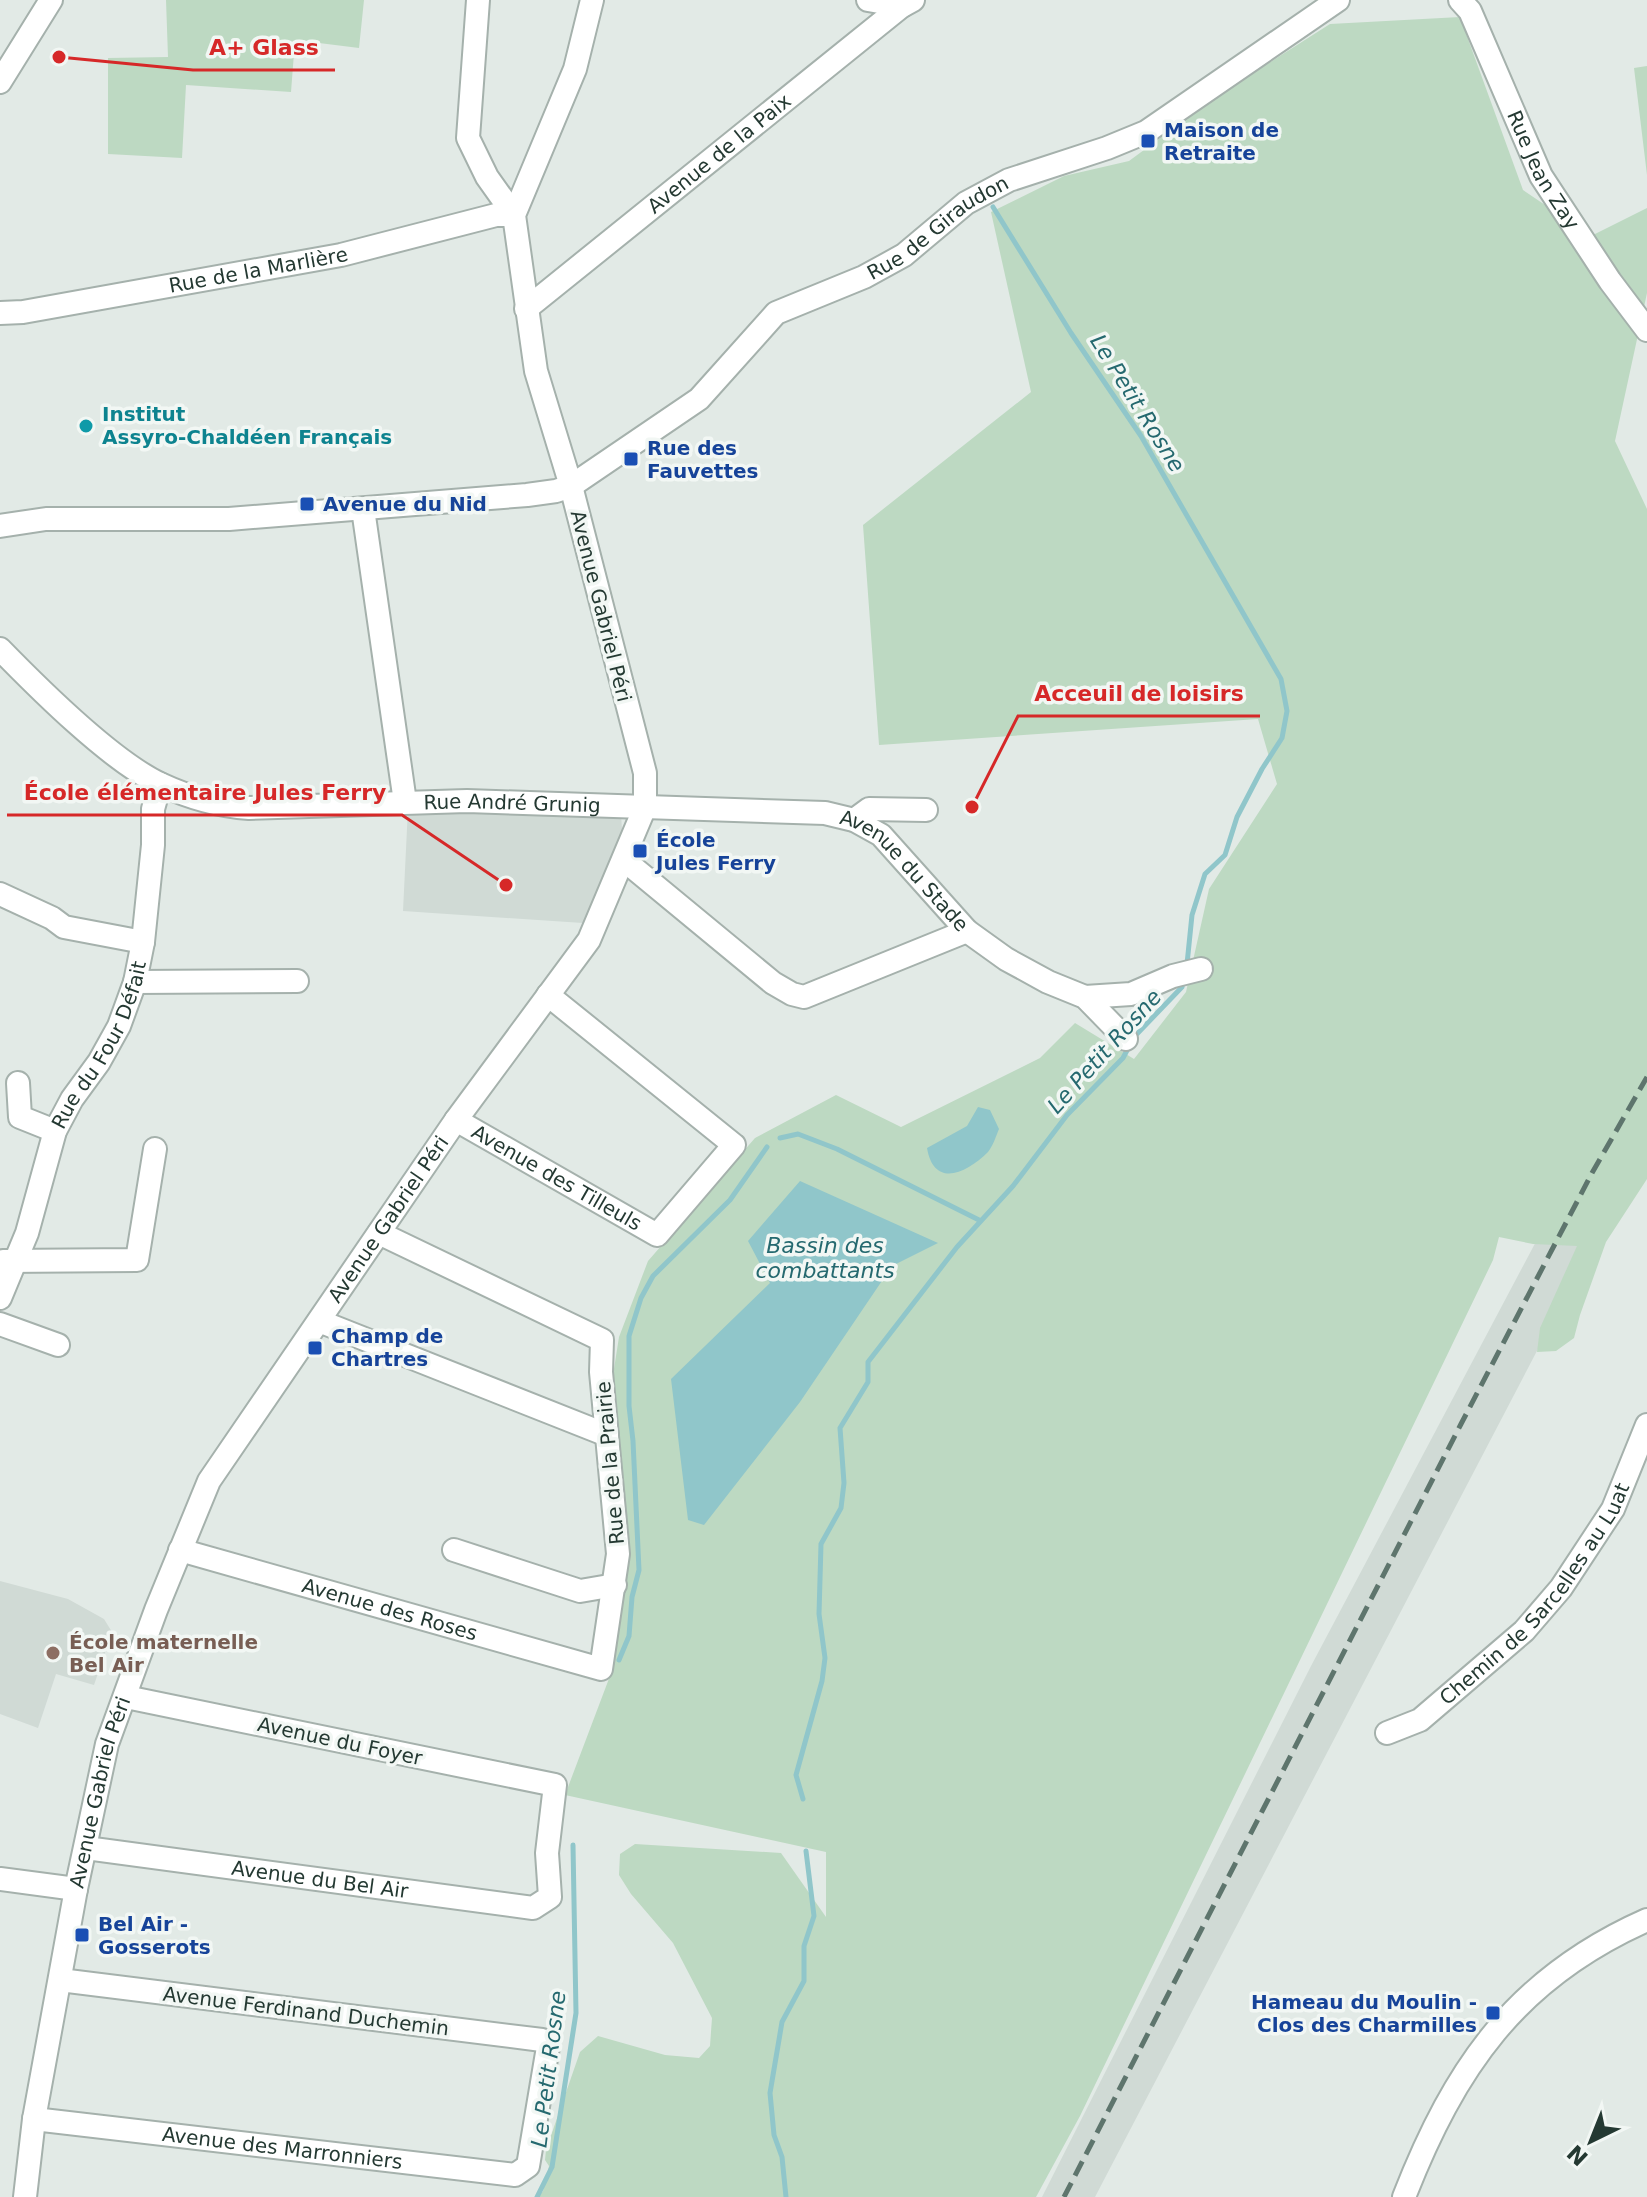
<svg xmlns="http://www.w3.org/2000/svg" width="1647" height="2197" font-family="'DejaVu Sans',sans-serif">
  <rect width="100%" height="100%" fill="#e2eae6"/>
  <path fill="#d0dad5" d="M408,808L621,814L624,860L583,923L403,911Z
    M1609,1213L1095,2197H1042L1311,1666L1549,1217Z
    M0,1581L68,1599L104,1619L112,1632L94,1685L56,1674L38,1728L0,1714Z"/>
  <path fill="#bdd9c2" d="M166,0H364L359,48L295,40L291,92L186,85L182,158L108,154V58L168,57Z
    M1460,17L1523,190L1591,236L1647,208V293L1615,441L1647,509V1179L1606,1242L1580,1315L1574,1338L1556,1351L1537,1352L1540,1328L1577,1246L1533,1244L1499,1237L1493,1260L1080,2116L1036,2197H538L543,2191L549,2166L545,2160L546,2150L580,2052L598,2036L665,2055L699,2058L710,2046L712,2018L673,1943L631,1894L619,1875L620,1854L635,1844L781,1853L826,1917V1852L565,1795L613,1668L627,1561L613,1375L619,1337L648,1261L755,1138L836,1095L901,1127L1040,1058L1075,1023L1134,1059L1186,992L1209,889L1277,784L1258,719L879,745L863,525L1031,392L991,212L1064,176L1129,161L1220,94L1330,24Z
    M1647,66V175L1634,68Z"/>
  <path fill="#90c6ca" d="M978,1107L990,1110L999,1129C996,1136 993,1146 988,1152C967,1173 934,1189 927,1148L967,1126Z
    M800,1181L938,1243L892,1266L800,1402L704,1525L688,1520L671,1379L770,1283L748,1241Z"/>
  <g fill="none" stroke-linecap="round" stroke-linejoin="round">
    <path stroke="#90c6ca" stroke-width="5" d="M993,207L1071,333L1141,436L1281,679L1287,711L1282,738L1262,769L1237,817L1225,855L1205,874L1192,915L1187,964
      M780,1138L798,1134L837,1149L981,1221
      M619,1660L629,1636L632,1597L639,1570L633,1441L629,1406V1336L641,1298L653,1276L730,1200L767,1147
      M803,1799L796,1775L822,1681L825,1658L819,1614L821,1544L841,1508L844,1483L840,1428L868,1382V1362L957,1247L1013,1186L1067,1115L1123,1058L1134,1037L1182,987L1183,982
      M537,2197L552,2167L576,2013L573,1845
      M786,2197L782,2157L774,2135L770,2093L782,2022L804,1981V1946L814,1916L806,1851"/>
    <g stroke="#a5b1ac" stroke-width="26">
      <g id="minor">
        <path d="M478,0L468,138L487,177L514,215"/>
        <path d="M868,0L902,6"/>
        <path id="s1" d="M1460,0L1470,11L1541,176L1610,281L1647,330"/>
        <path d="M0,82L51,0"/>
        <path id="s2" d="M526,309L902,6L913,0"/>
        <path id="s3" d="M0,313L23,312L341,255L496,215H514"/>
        <path d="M363,509L405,802"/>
        <path id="s4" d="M0,526L46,519H229L527,495L556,491L571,486L699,399L776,313L864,277L904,255L966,203L1009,180L1107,148L1146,132L1338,0"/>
        <path id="s5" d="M0,649C40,690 110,760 160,784C188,797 219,806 249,808L467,801L825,813L854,820L881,835L967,931L1006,959L1048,982L1085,997L1126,1039"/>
        <path d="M854,820L869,809L926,810"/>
        <path d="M624,860L773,983L792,994L804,997L967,931"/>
        <path d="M0,894L52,918L64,927L143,942"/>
        <path d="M135,982L297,981"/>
        <path d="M1085,997L1131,994L1173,976L1201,969"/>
        <path d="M18,1083L20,1117L55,1131"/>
        <path id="s6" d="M456,1120L657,1235L734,1145L548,995"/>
        <path d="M3,1261L137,1260L155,1149"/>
        <path id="s7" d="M0,1298L27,1233L55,1131L72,1099L99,1062L119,1026L135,982L143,942L153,845V809L160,784"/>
        <path d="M319,1321L607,1435"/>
        <path d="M0,1324L58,1345"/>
        <path id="s8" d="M180,1550L601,1669L618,1554L601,1372L602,1340L379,1233"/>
        <path d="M454,1550L580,1591L615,1585"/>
        <path id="s9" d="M1387,1733L1420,1720L1524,1631L1561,1588L1613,1509L1647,1425"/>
        <path id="s10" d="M86,1848L533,1908L550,1897L547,1853L555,1785L126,1697"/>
        <path d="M0,1879L76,1889"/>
        <path id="s11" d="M34,2119L515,2175L528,2166L548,2047L542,2040L60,1980"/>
        <path id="s12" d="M25,2197L34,2119L76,1889L107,1744L156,1610L209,1481L456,1120L589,940L645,807V773L571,486L536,371L514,215L575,69L592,0"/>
        <path d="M1404,2197C1455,2067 1516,1978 1647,1920"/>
      </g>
    </g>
    <use href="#minor" stroke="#fff" stroke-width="22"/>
    <path stroke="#5e756d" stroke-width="5" stroke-dasharray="16 8" stroke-linecap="butt" d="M1064,2197L1461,1424L1592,1173L1647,1077"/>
  </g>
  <g fill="#1a4fb4" stroke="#f2f7f4" stroke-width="3">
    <rect x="1140" y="133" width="16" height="16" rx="4"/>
    <rect x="623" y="451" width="16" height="16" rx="4"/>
    <rect x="299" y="496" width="16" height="16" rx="4"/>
    <rect x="632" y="843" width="16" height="16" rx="4"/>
    <rect x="307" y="1340" width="16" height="16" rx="4"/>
    <rect x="74" y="1927" width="16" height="16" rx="4"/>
    <rect x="1485" y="2005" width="16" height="16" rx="4"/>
  </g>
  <circle fill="#0f9aa8" stroke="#f2f7f4" stroke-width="3" cx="86" cy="426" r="8"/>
  <circle fill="#8d6e63" stroke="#f2f7f4" stroke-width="3" cx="53" cy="1653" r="8"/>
  <g text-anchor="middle" stroke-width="7" stroke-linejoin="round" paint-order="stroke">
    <g font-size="20" font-weight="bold" fill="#164399" stroke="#f2f7f4" text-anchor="start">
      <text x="1164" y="137">Maison de<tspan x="1164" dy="23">Retraite</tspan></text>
      <text x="647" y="455">Rue des<tspan x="647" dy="23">Fauvettes</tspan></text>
      <text x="323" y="511">Avenue du Nid</text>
      <text x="656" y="847">École<tspan x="656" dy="23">Jules Ferry</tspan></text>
      <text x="331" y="1343">Champ de<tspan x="331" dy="23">Chartres</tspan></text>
      <text x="98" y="1931">Bel Air -<tspan x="98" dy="23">Gosserots</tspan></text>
      <text x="1477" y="2009" text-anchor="end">Hameau du Moulin -<tspan x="1477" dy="23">Clos des Charmilles</tspan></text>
    </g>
    <g font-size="20" fill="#243932" stroke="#f2f7f4">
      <text dy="7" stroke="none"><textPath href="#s2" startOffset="248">Avenue de la Paix</textPath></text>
      <text dy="7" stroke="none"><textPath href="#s1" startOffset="190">Rue Jean Zay</textPath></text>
      <text dy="7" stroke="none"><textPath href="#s4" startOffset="1028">Rue de Giraudon</textPath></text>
      <text dy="7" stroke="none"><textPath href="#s3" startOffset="262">Rue de la Marlière</textPath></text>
      <text transform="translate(601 606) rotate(76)" y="7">Avenue Gabriel Péri</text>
      <text dy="7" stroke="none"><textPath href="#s5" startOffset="566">Rue André Grunig</textPath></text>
      <text dy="7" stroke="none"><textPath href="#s5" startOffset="980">Avenue du Stade</textPath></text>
      <text dy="7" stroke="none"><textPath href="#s7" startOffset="274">Rue du Four Défait</textPath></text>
      <text dy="7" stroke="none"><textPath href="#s6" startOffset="116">Avenue des Tilleuls</textPath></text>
      <text dy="7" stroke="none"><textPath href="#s12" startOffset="1060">Avenue Gabriel Péri</textPath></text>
      <text transform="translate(610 1463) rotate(-95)" y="7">Rue de la Prairie</text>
      <text dy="7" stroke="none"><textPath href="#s9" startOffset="208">Chemin de Sarcelles au Luat</textPath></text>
      <text dy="7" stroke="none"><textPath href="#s8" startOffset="218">Avenue des Roses</textPath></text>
      <text transform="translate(340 1741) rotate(12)" y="7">Avenue du Foyer</text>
      <text dy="7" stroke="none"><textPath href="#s12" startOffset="412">Avenue Gabriel Péri</textPath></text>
      <text dy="7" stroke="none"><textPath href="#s10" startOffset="236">Avenue du Bel Air</textPath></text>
      <text transform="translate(306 2011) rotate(7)" y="7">Avenue Ferdinand Duchemin</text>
      <text dy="7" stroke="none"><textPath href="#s11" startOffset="250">Avenue des Marronniers</textPath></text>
    </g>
    <g font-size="20" font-weight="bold" fill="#0d838f" stroke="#f2f7f4" text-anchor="start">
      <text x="102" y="421">Institut<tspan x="102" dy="23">Assyro-Chaldéen Français</tspan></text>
    </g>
    <g font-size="20" font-weight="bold" fill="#785e54" stroke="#f2f7f4" text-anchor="start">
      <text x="69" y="1649">École maternelle<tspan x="69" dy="23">Bel Air</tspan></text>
    </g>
    <g font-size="22" font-style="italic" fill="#25696f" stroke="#f2f7f4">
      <text transform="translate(1138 403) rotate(58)" y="8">Le Petit Rosne</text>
      <text transform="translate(1104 1051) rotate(-48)" y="8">Le Petit Rosne</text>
      <text x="825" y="1253">Bassin des<tspan x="825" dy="25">combattants</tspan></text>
      <text transform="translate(548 2069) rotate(-83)" y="8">Le Petit Rosne</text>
    </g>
  </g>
  <path fill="none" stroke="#d62828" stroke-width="3" d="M59 57L193 70H335M972 807L1018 716H1260M506 885L402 815H7"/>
  <g fill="#d62828" stroke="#f2f7f4" stroke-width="3">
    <circle cx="59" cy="57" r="8"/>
    <circle cx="972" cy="807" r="8"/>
    <circle cx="506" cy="885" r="8"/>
  </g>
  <g font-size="22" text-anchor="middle" font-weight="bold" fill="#d62828" stroke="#f2f7f4" stroke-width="7" stroke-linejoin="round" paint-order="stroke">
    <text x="264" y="55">A+ Glass</text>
    <text x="1139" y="701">Acceuil de loisirs</text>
    <text x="205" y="800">École élémentaire Jules Ferry</text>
  </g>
  <g transform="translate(1591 2141) rotate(223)" stroke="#f2f7f4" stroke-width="6" paint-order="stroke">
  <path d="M0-6L14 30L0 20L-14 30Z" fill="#243932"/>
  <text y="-12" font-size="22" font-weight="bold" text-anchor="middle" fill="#243932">N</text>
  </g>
</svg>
